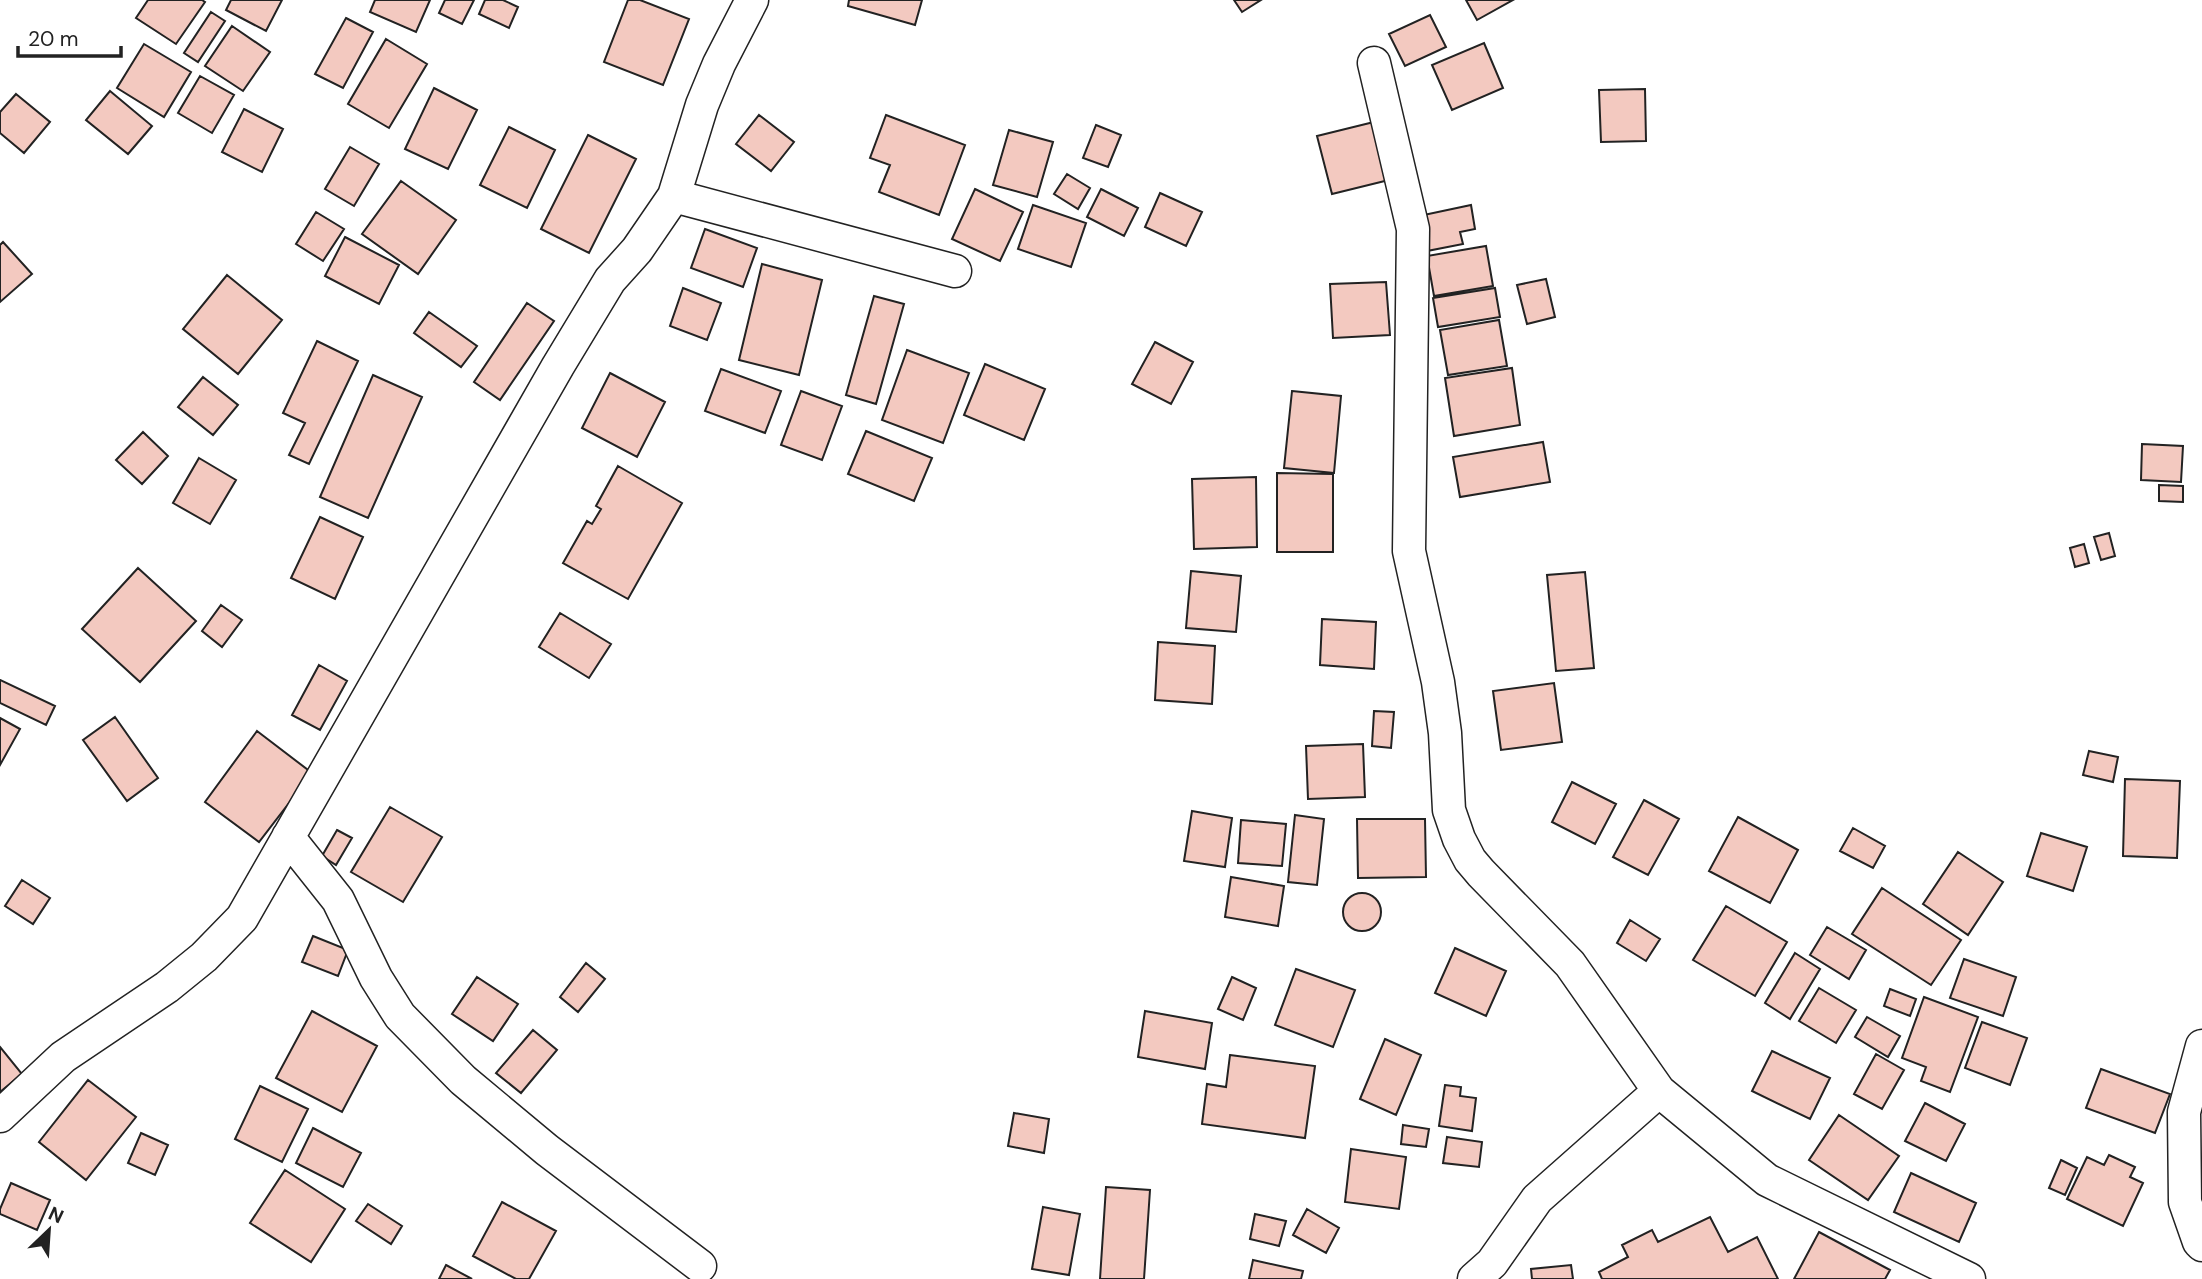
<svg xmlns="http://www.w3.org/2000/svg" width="2202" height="1279" font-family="'DM Sans',sans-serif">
  <rect width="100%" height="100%" fill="#fff"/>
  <path fill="#f3c9c0" stroke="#222" stroke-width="2" d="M148,0H202L205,2L176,44L136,18Z
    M231,0H282L266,31L226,10Z
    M375,0H430L416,32L370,12Z
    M445,0H474L462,24L439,13Z
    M485,0H503L518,7L509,28L479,14Z
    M628,0H640L689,19L663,85L604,62Z
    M849,0H922L915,25L848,6Z
    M1234,0H1261L1242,12Z
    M1466,0H1513L1477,20Z
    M211,12L225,21L198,62L184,53Z
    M1430,15L1446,47L1405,66L1389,34Z
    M346,18L373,32L343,88L315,74Z
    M232,26L270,52L243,91L205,66Z
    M386,39L427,64L389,128L348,104Z
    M1484,43L1503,88L1452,110L1432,65Z
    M144,44L191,72L164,117L117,88Z
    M200,76L234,95L212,133L178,113Z
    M434,88L477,110L448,169L405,149Z
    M1645,89L1646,141L1601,142L1599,90Z
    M110,91L152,126L128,154L86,120Z
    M16,94L50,122L24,153L0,133V112Z
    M244,109L283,129L262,172L222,152Z
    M759,115L794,142L771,171L736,144Z
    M886,115L965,145L939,215L879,192L890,165L870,158Z
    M1382,120L1397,178L1332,194L1317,136Z
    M1096,125L1121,135L1108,167L1083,158Z
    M509,127L555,150L527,208L480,185Z
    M1009,130L1053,142L1037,197L993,185Z
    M588,135L636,159L589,253L541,229Z
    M350,147L379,164L354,206L325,189Z
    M1067,174L1090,188L1078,209L1054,194Z
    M401,181L456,220L418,274L362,234Z
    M975,189L1023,212L1000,261L952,239Z
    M1101,189L1138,208L1124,236L1087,217Z
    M1160,193L1202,212L1186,246L1145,227Z
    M1033,205L1086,223L1071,267L1018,249Z
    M1471,205L1475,229L1460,232L1463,244L1427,251L1419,216Z
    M316,212L344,229L323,261L296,244Z
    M705,229L757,248L743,287L691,268Z
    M345,237L399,265L379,304L325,276Z
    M3,242L32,274L0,302V245Z
    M1486,246L1493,286L1434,296L1427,256Z
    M762,264L822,280L799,375L739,360Z
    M227,275L282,320L238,374L183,329Z
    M1546,279L1555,317L1527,324L1517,285Z
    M1386,282L1390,335L1333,338L1330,284Z
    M683,288L721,303L707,340L670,326Z
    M1495,288L1500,317L1438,327L1433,298Z
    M874,296L904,304L876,404L846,395Z
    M527,303L554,321L500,400L474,382Z
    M429,312L477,346L461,367L414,333Z
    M1499,320L1507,366L1448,375L1440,330Z
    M317,341L358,361L309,464L289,455L305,423L283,413Z
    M1155,342L1193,362L1171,404L1132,384Z
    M907,350L969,373L943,443L882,420Z
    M985,364L1045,389L1024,440L964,415Z
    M1512,368L1520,425L1454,436L1445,378Z
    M721,369L781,391L765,433L705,411Z
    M610,373L665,402L637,457L582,428Z
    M373,375L422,397L368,518L320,497Z
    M203,377L238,405L213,435L178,407Z
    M801,391L842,406L822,460L781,445Z
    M1292,391L1341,396L1334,473L1284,468Z
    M866,431L932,458L914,501L848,474Z
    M143,432L168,456L142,484L116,460Z
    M1543,442L1550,482L1460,497L1453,457Z
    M2142,444L2183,446L2181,482L2141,480Z
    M199,458L236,480L210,524L173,503Z
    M618,466L682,503L628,599L563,563L587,521L592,524L601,509L596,506Z
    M1277,473L1333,474V552H1277Z
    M1256,477L1257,547L1194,549L1192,479Z
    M2159,485L2183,486V502L2159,501Z
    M320,517L363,537L335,599L291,578Z
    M2109,533L2115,556L2101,560L2094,537Z
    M2084,544L2089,563L2075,567L2070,548Z
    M138,568L196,621L140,682L82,629Z
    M1191,571L1241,576L1236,632L1186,628Z
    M1585,572L1594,668L1556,671L1547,575Z
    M221,605L242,620L222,647L202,631Z
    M560,613L611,644L589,678L539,647Z
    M1322,619L1376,622L1374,669L1320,665Z
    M1158,642L1215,646L1212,704L1155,700Z
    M319,665L347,681L320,730L292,715Z
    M0,680L55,706L46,725L0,703Z
    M1554,683L1562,742L1501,750L1493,691Z
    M1374,711L1394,712L1391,748L1372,746Z
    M115,717L158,778L127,801L83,740Z
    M0,718L20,729L0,765Z
    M257,731L312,773L259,842L205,802Z
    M1363,744L1365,797L1308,799L1306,746Z
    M2089,751L2118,757L2113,782L2083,775Z
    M2125,779L2180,781L2177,858L2123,856Z
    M1572,782L1616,804L1595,844L1552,822Z
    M1644,800L1679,819L1648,875L1613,857Z
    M390,807L442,837L403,902L351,872Z
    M1192,811L1232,818L1225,867L1184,861Z
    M1295,815L1324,819L1317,885L1288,882Z
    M1738,817L1798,850L1770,903L1709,871Z
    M1357,819H1425L1426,877L1358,878Z
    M1241,820L1286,824L1282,866L1238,863Z
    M1853,828L1885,846L1873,868L1840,851Z
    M337,830L352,838L336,865L322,856Z
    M2041,833L2087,847L2073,891L2027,876Z
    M1958,852L2003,882L1968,935L1923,904Z
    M1231,877L1284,886L1278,926L1225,917Z
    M22,880L50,898L33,924L5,906Z
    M1882,888L1961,940L1931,985L1852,934Z
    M1343 912a19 19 0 1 1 38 0a19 19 0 1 1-38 0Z
    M1726,906L1787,942L1755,996L1693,960Z
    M1630,920L1660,939L1646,961L1617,943Z
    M1827,927L1866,950L1849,979L1810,955Z
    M313,936L348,950L338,976L302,962Z
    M1455,948L1506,971L1486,1016L1435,993Z
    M1795,953L1820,969L1790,1019L1765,1003Z
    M1964,959L2016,977L2003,1016L1950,998Z
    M586,963L605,979L578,1012L560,997Z
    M1296,969L1355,990L1333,1047L1275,1025Z
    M477,977L518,1004L493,1041L452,1014Z
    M1232,977L1256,988L1243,1020L1218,1009Z
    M1819,988L1856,1010L1836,1043L1799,1021Z
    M1890,989L1916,999L1910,1016L1884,1006Z
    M1924,997L1978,1017L1950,1092L1921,1081L1926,1067L1902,1058Z
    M312,1011L377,1046L342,1112L276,1078Z
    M1145,1011L1212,1023L1205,1069L1138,1057Z
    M1867,1017L1900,1036L1888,1057L1855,1037Z
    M1982,1022L2027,1038L2010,1085L1965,1068Z
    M533,1030L557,1050L521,1093L496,1073Z
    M1385,1039L1421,1055L1396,1115L1360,1099Z
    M0,1047L22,1074L0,1092Z
    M1772,1051L1830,1078L1810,1119L1752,1091Z
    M1876,1054L1904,1070L1882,1109L1854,1094Z
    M1230,1055L1315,1066L1305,1138L1202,1124L1207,1084L1226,1087Z
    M2101,1069L2170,1094L2155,1133L2086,1108Z
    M88,1080L136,1117L86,1180L39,1142Z
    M1445,1085L1461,1087L1460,1096L1476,1098L1472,1131L1439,1126Z
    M260,1086L308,1109L282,1162L235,1139Z
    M1925,1103L1965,1124L1946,1161L1905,1141Z
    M1014,1113L1049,1119L1044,1153L1008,1146Z
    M1839,1115L1899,1156L1868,1200L1809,1160Z
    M1403,1125L1429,1129L1426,1147L1401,1144Z
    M313,1128L361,1153L343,1187L296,1163Z
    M141,1133L168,1145L155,1175L128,1163Z
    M1447,1137L1482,1142L1479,1167L1443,1163Z
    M1351,1149L1406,1157L1399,1209L1345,1202Z
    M2109,1155L2135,1167L2130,1177L2143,1183L2123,1226L2067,1199L2087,1157L2104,1165Z
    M2061,1160L2077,1168L2065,1195L2049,1188Z
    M285,1170L345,1209L311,1262L250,1223Z
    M1911,1173L1976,1203L1959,1242L1894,1212Z
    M11,1183L50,1200L37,1230L0,1214V1209Z
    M1106,1187L1150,1190L1144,1279H1100Z
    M502,1202L556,1231L529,1279H516L473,1256Z
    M368,1204L402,1226L391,1244L356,1221Z
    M1043,1207L1080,1214L1069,1275L1032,1269Z
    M1307,1209L1339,1228L1326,1253L1293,1235Z
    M1255,1214L1286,1221L1279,1246L1250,1239Z
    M1710,1217L1728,1252L1757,1237L1778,1279H1602L1599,1272L1628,1257L1622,1245L1652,1230L1658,1242Z
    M1819,1232L1890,1270L1885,1279H1794Z
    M1253,1260L1303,1271L1301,1279H1249Z
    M446,1265L472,1279H439Z
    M1571,1265L1573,1279H1532L1531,1269Z"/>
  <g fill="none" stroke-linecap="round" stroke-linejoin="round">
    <g stroke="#222" stroke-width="35">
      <path id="minor" d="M1374,63L1413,229L1409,551L1438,682L1445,733L1449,810L1459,839L1470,860L1481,873L1570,964L1659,1091L1767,1180L1969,1279
        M674,196L955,271
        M288,837L338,900L376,978L400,1016L463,1080L547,1150L700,1266
        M2202,1046L2184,1112L2185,1202L2199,1242L2202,1245
        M0,1116L63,1057L167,987L204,957L242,918L558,366L610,280L637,250L674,196L702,105L719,64L752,0
        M1474,1279L1492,1263L1537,1199L1659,1091"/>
    </g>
    <use href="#minor" stroke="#fff" stroke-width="32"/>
  </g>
  <g transform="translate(49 1230) rotate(25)" stroke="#ffffff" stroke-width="5" paint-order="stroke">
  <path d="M0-5L12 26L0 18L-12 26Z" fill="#222222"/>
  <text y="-10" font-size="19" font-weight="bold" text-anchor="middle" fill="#222222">N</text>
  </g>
  <path d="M18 46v10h103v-10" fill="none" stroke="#222222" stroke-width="3.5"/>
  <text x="28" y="46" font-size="21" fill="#222222" stroke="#ffffff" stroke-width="5" paint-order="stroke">20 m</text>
</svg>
